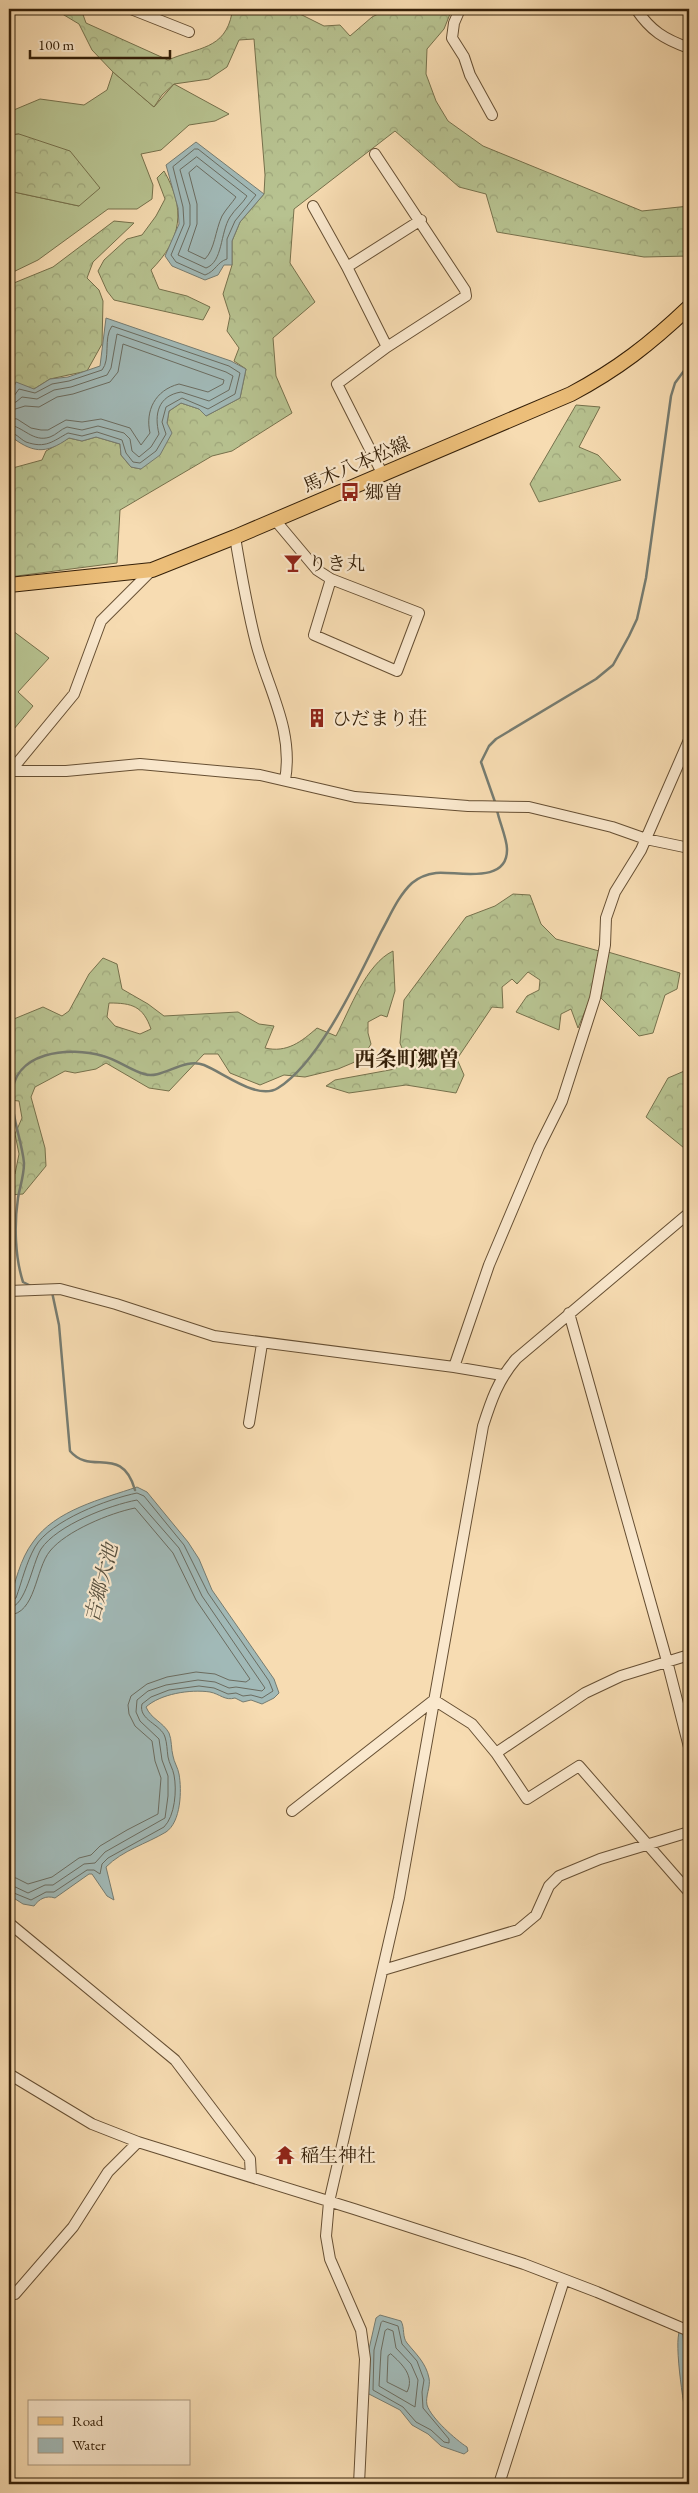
<svg xmlns="http://www.w3.org/2000/svg" width="698" height="2493" font-family="'EB Garamond','Noto Serif JP',serif">
  <defs>
    <pattern id="forest-crowns" width="20" height="18" patternUnits="userSpaceOnUse" patternTransform="scale(1.25)"><rect width="20" height="18" fill="#b7c290"/><path d="M2 6a3 3 0 1 1 6 0M12 15a3 3 0 1 1 6 0" fill="none" stroke="#9ea67b"/></pattern>
  </defs>
  <rect width="100%" height="100%" fill="#f7dcb2"/>
  <filter id="stains"><feTurbulence type="fractalNoise" baseFrequency=".004" numOctaves="4"/><feColorMatrix values="0 0 0 0 .2 0 0 0 0 .09 0 0 0 0 .02 0 0 0 .5 -.17"/></filter>
  <radialGradient id="worn" r=".72"><stop offset=".6" stop-color="#630" stop-opacity="0"/><stop offset="1" stop-color="#630" stop-opacity=".3"/></radialGradient>
  <path fill="#b7c290" stroke="#76714c" d="M113,72L154,107L174,84L229,114L215,121L189,125L161,150L141,154L153,185L152,199L137,209H108L38,260L9,274V191L79,206L19,134L9,135V112L40,99L84,105L107,90Z
    M9,628L49,658L18,692L33,706L9,735Z"/>
  <path fill="url(#forest-crowns)" stroke="#76714c" fill-rule="evenodd" d="M54,9H81L86,23L168,60C198,47 225,50 232,13L237,9H290L324,26L340,25L350,36L372,17L388,9H452L444,29L427,49L426,74L436,101L448,121L483,146L642,211L689,206V256L644,257L497,232L486,194L459,187L395,131L294,209L290,263L315,302L273,338L276,376L292,413L232,451L212,456L120,510L117,563L9,577V469L42,460L46,451L69,438L82,441L96,437L120,444L121,455L131,467L141,469L167,423L169,411L181,403L199,409L206,416L240,398L246,369L234,361L239,348L227,331L230,316L223,294L232,265V241L240,222L264,194L265,175L254,39L239,40L227,67L209,79L174,84L162,95L154,107L113,72L92,50L79,24Z
    M19,134L70,151L100,188L79,206L9,191V135Z
    M164,171C186,209 182,239 151,270L159,289L187,296L210,307L203,320L114,300L107,291L98,271L104,260L127,239L142,235L156,216L165,199L157,178Z
    M114,221L134,223L93,262L87,278L99,290L103,301L102,344L87,371L50,379L34,389L9,397V285L53,267Z
    M576,405L600,407L579,447L598,455L621,480L539,502L530,484Z
    M513,894L530,895L541,924L556,939L599,951L590,999L578,1028L571,1009L561,1014L559,1030L516,1012L527,996L539,990L540,980L528,972L517,984L512,979L502,987L503,1008L492,1007L457,1059L464,1075L456,1093L406,1085L349,1093L326,1086L335,1080L395,1069L406,1059L400,1043L404,1000L466,917L495,906Z
    M393,951L395,991L387,1017L381,1015L368,1022V1033L371,1044L362,1059L338,1069L305,1077L284,1075L260,1085L230,1073L218,1054H204L169,1091L149,1088L106,1063L96,1069L75,1073L65,1071L35,1087L31,1097L45,1148L46,1166L23,1194L10,1195L9,1180L15,1174L19,1154L15,1134L22,1118L19,1101L9,1100V1021L43,1007L62,1016L69,1011L89,974L103,958L117,964L122,989L148,1004L164,1016L238,1012L259,1024L274,1026L265,1048C287,1053 301,1042 317,1028L336,1036C350,1009 366,964 393,951ZM109,1003C132,1003 143,1006 151,1029L140,1034L115,1026L107,1017Z
    M608,952L680,973L677,989L665,995L653,1033L639,1036L601,998Z
    M689,1069V1152L646,1117L668,1078Z"/>
  <path fill="#a1b9b7" stroke="#767c71" d="M196,142L264,194L240,222L232,241V265H224L218,275L205,280L172,266L165,256L179,224L178,208L166,165Z
    M106,318L231,361L246,369L240,398L206,416L199,409L181,403L169,411L167,423L172,433L160,455L141,469L131,467L121,455L120,444L96,437L82,441L69,438C45,455 32,453 9,435V397L16,382L34,389L50,379L68,377L100,366Z
    M137,1487L147,1492L188,1542L199,1559L212,1590L274,1679L279,1693L274,1698L262,1704L251,1700L243,1702L235,1698C225,1701 220,1694 210,1692C190,1689 160,1694 146,1707C151,1719 163,1722 169,1733C172,1740 171,1749 173,1756C174,1762 178,1768 179,1774C182,1790 181,1822 166,1832C146,1844 123,1850 106,1867L114,1900L107,1896L92,1874H89L55,1898C46,1895 39,1899 34,1906L23,1904L9,1895V1603C15,1583 20,1559 33,1542C55,1510 102,1499 137,1487Z
    M380,2315L401,2321C405,2328 402,2337 407,2343C416,2354 426,2363 429,2378C431,2387 425,2396 427,2405C431,2418 456,2440 467,2447L468,2451L464,2454L441,2446L428,2434L412,2425L400,2410L367,2393L369,2349L376,2318Z
    M680,2330H689V2433C685,2415 673,2342 680,2330Z"/>
  <g fill="none" stroke-linecap="round" stroke-linejoin="round">
    <path stroke="#6b6c60" stroke-width="1" d="M195,149H198L256,195L235,221L227,239V259C217,262 216,271 205,275L176,262L171,255L184,224L183,207L173,167Z
      M197,157L247,196C243,203 235,209 230,217C220,233 223,262 206,268L178,255L190,225V205L180,170Z
      M197,166L236,197C232,203 226,209 222,216C215,231 215,249 205,259L188,251L197,224V204L189,173Z
      M9,397L14,396L19,389L35,393L52,384L69,381L102,370C111,359 103,338 112,326L229,366L240,373L235,394L208,409L182,398L166,407L162,422L166,434L156,451L140,463L133,462L126,453L122,440L97,432L82,436L68,433C53,441 46,449 26,442C20,439 16,433 9,432
      M9,404L16,402L22,397L37,399L54,390L71,387L107,375L111,368L117,334L226,372L233,376L229,390L209,401L181,392C158,396 154,414 159,434L151,447L139,457L132,451L130,439L124,433L98,426L82,430L67,427C61,429 56,435 50,437C33,443 23,426 9,425
      M9,411L25,406L39,407L57,397L73,394L110,382L118,372L123,344L224,380L223,384L208,392L179,384C155,390 145,411 150,433L141,445L130,428L101,419L82,422L66,420L48,430H41L31,428L17,419L9,418
      M9,1601L16,1598C22,1581 26,1563 35,1547C51,1520 108,1499 137,1493L144,1496L184,1545L208,1593L269,1681L273,1691L262,1698L251,1695L243,1696L236,1693L228,1694L214,1688L199,1686L169,1690L151,1697L142,1704C138,1720 161,1724 165,1737C167,1743 167,1750 168,1757C169,1763 173,1769 174,1775C177,1790 175,1816 164,1827L108,1858L102,1864L100,1874L94,1870H87L54,1892H46L31,1900L9,1891
      M9,1608C26,1607 32,1564 41,1549C57,1525 110,1505 137,1500L179,1548L202,1596L265,1688L262,1691L236,1687L229,1688L215,1682L198,1680L166,1685L148,1691L137,1700L136,1712L140,1721L159,1739L162,1760L168,1776V1796L165,1818L105,1852L95,1863L84,1864L53,1885H45L28,1893L9,1884
      M9,1615C36,1614 35,1569 50,1551C66,1531 110,1513 135,1508L173,1553L196,1600L250,1679L246,1682L229,1680L215,1674L196,1672L167,1677L147,1684L131,1696L128,1705L129,1714L135,1726L152,1741L155,1761L161,1778L158,1814L127,1830L100,1846L91,1855L79,1858L52,1877L28,1884L16,1878L9,1877
      M383,2321L398,2326L402,2344L417,2361L424,2380L422,2392L423,2408L449,2439V2443L444,2442L431,2430L416,2422L403,2407L373,2390L374,2350L381,2323Z
      M388,2329L393,2331L396,2348L411,2364L418,2380L415,2407L379,2386L381,2351L385,2331Z
      M683,2335L689,2404
      M391,2354C402,2364 415,2376 407,2392L387,2382L388,2356Z"/>
    <path stroke="#767c71" stroke-width="2.5" d="M495,802L481,762L489,746L496,739L596,679L613,665L629,636L637,619L646,578L671,396L675,383L689,364
      M31,1286L23,1282C15,1257 14,1225 18,1198C20,1186 24,1176 24,1163C22,1141 12,1119 12,1097C12,1051 70,1046 103,1056C118,1060 130,1070 144,1074C162,1080 183,1057 204,1065C224,1073 258,1101 278,1088C320,1062 359,976 381,932C390,916 398,896 412,883C418,878 428,874 436,873C457,871 508,885 507,849C507,839 499,821 497,810
      M52,1292L59,1325L70,1451C91,1476 122,1444 135,1490"/>
    <g stroke="#664f33" stroke-width="12">
      <path id="minor" d="M131,9L189,32
        M460,9L454,23L452,38L464,57L470,75L492,115
        M636,9C651,31 664,39 689,48
        M375,154L465,290L466,296L387,347L337,384L382,473
        M313,206L347,267L387,347
        M347,267L421,220
        M275,520L317,570L331,579
        M235,537C241,573 247,608 256,643C268,689 294,730 285,780
        M331,579L419,613L397,671L314,635Z
        M10,771H66L140,764L260,775L355,797L468,806L529,807L612,827L646,839L689,848
        M9,773L74,694L101,621L152,570
        M9,1291L60,1289L116,1304L214,1336L454,1367L502,1375
        M569,1313L667,1661L689,1747
        M454,1367L489,1265L539,1147L562,1101L595,998L605,945L606,918L615,892L641,850L689,740
        M249,1423L262,1344
        M496,1753L585,1693L621,1676L689,1655
        M292,1811L434,1700L472,1724L496,1753L527,1799L579,1766L689,1892
        M9,1923L175,2060L250,2159L251,2177
        M383,1970L518,1930L536,1915L549,1886L559,1876L600,1859L689,1832
        M9,2074L92,2124L138,2142L354,2209L524,2264L597,2292L689,2331
        M15,2294L73,2227L108,2172L138,2142
        M359,2484L365,2359L361,2330L330,2259L326,2236L329,2202L399,1898L483,1426C491,1401 498,1380 516,1359L689,1213
        M499,2484L564,2280"/>
    </g>
    <g stroke="#352009" stroke-width="16">
      <path id="major" d="M9,585L152,570L235,537L571,394C618,369 650,344 689,307"/>
    </g>
    <use href="#minor" stroke="#fae8cd" stroke-width="10"/>
    <use href="#major" stroke="#ecbe79" stroke-width="14"/>
  </g>
  <defs>
    <g id="bus-bare" transform="scale(1.5)"><path d="M-5-6H5V4H4V6H2V4H-2V6H-4V4H-5ZM-3.5-4V0h7V-4ZM-3.5 1.2v1.5H-2V1.2ZM2 1.2v1.5H3.5V1.2Z" fill="#8f2418" stroke="#fae8cd" stroke-width="2.5" paint-order="stroke"/></g>
    <g id="bar-bare" transform="scale(1.5)"><path d="M-6-5H6L.8 .8V4.5H3.5V6h-7V4.5H-.8V.8Z" fill="#8f2418" stroke="#fae8cd" stroke-width="2.5" paint-order="stroke"/></g>
    <g id="building-bare" transform="scale(1.5)"><path d="M-4-6H4V6H1V3H-1V6H-4ZM-2.5-4.3h1.7v1.8h-1.7ZM.8-4.3h1.7v1.8H.8ZM-2.5-1h1.7V.8h-1.7ZM.8-1h1.7V.8H.8Z" fill="#8f2418" stroke="#fae8cd" stroke-width="2.5" paint-order="stroke"/></g>
    <g id="temple-bare" transform="scale(1.5)"><path d="M0-6L5-2H3V0L6.5 2.5H4V6H1.5V3h-3V6H-4V2.5H-6.5L-3 0V-2H-5Z" fill="#8f2418" stroke="#fae8cd" stroke-width="2.5" paint-order="stroke"/></g>
  </defs>
  <g fill-rule="evenodd">
    <use href="#bus-bare" x="350" y="492"/>
    <use href="#bar-bare" x="293" y="563"/>
    <use href="#building-bare" x="317" y="718"/>
    <use href="#temple-bare" x="285" y="2155"/>
  </g>
  <g text-anchor="middle" stroke-width="4.5" stroke-linejoin="round" paint-order="stroke">
    <g font-size="19" fill="#352009" stroke="#fae8cd">
      <text transform="translate(356 464) rotate(-23)" y="7">馬木八本松線</text>
    </g>
    <g font-size="19" fill="#352009" stroke="#fae8cd" text-anchor="start">
      <text x="365" y="499">郷曽</text>
      <text x="308" y="570">りき丸</text>
      <text x="332" y="725">ひだまり荘</text>
      <text x="300" y="2162">稲生神社</text>
    </g>
    <g font-size="20" font-style="italic" fill="#554e3d" stroke="#fae8cd">
      <text transform="translate(101 1583) rotate(-76)" y="7">吉郷大池</text>
    </g>
    <g font-size="21" font-weight="bold" fill="#352009" stroke="#fae8cd">
      <text x="407" y="1066">西条町郷曽</text>
    </g>
  </g>
  <rect width="698" height="2493" fill="none" stroke="#f7dcb2" stroke-width="30"/>
  <rect x="10" y="10" width="678" height="2473" fill="none" stroke="#352009" stroke-width="2.5"/>
  <rect x="15" y="15" width="668" height="2463" fill="none" stroke="#352009"/>
  <rect x="28" y="2400" width="162" height="65" fill="#fae8cd" stroke="#ab987f"/>
  <rect x="38" y="2417" width="25" height="8" fill="#ecbe79" stroke="#ab987f"/>
  <text x="72" y="2426" font-size="15" fill="#352009">Road</text>
  <rect x="38" y="2438" width="25" height="15" fill="#a1b9b7" stroke="#ab987f"/>
  <text x="72" y="2450" font-size="15" fill="#352009">Water</text>
  <path d="M30 50v8h140v-8" fill="none" stroke="#352009" stroke-width="2.5"/>
  <text x="38" y="50" font-size="15" fill="#352009" stroke="#fae8cd" stroke-width="4" paint-order="stroke">100 m</text>
  <rect width="100%" height="100%" filter="url(#stains)"/>
  <rect width="100%" height="100%" fill="url(#worn)"/>
</svg>
